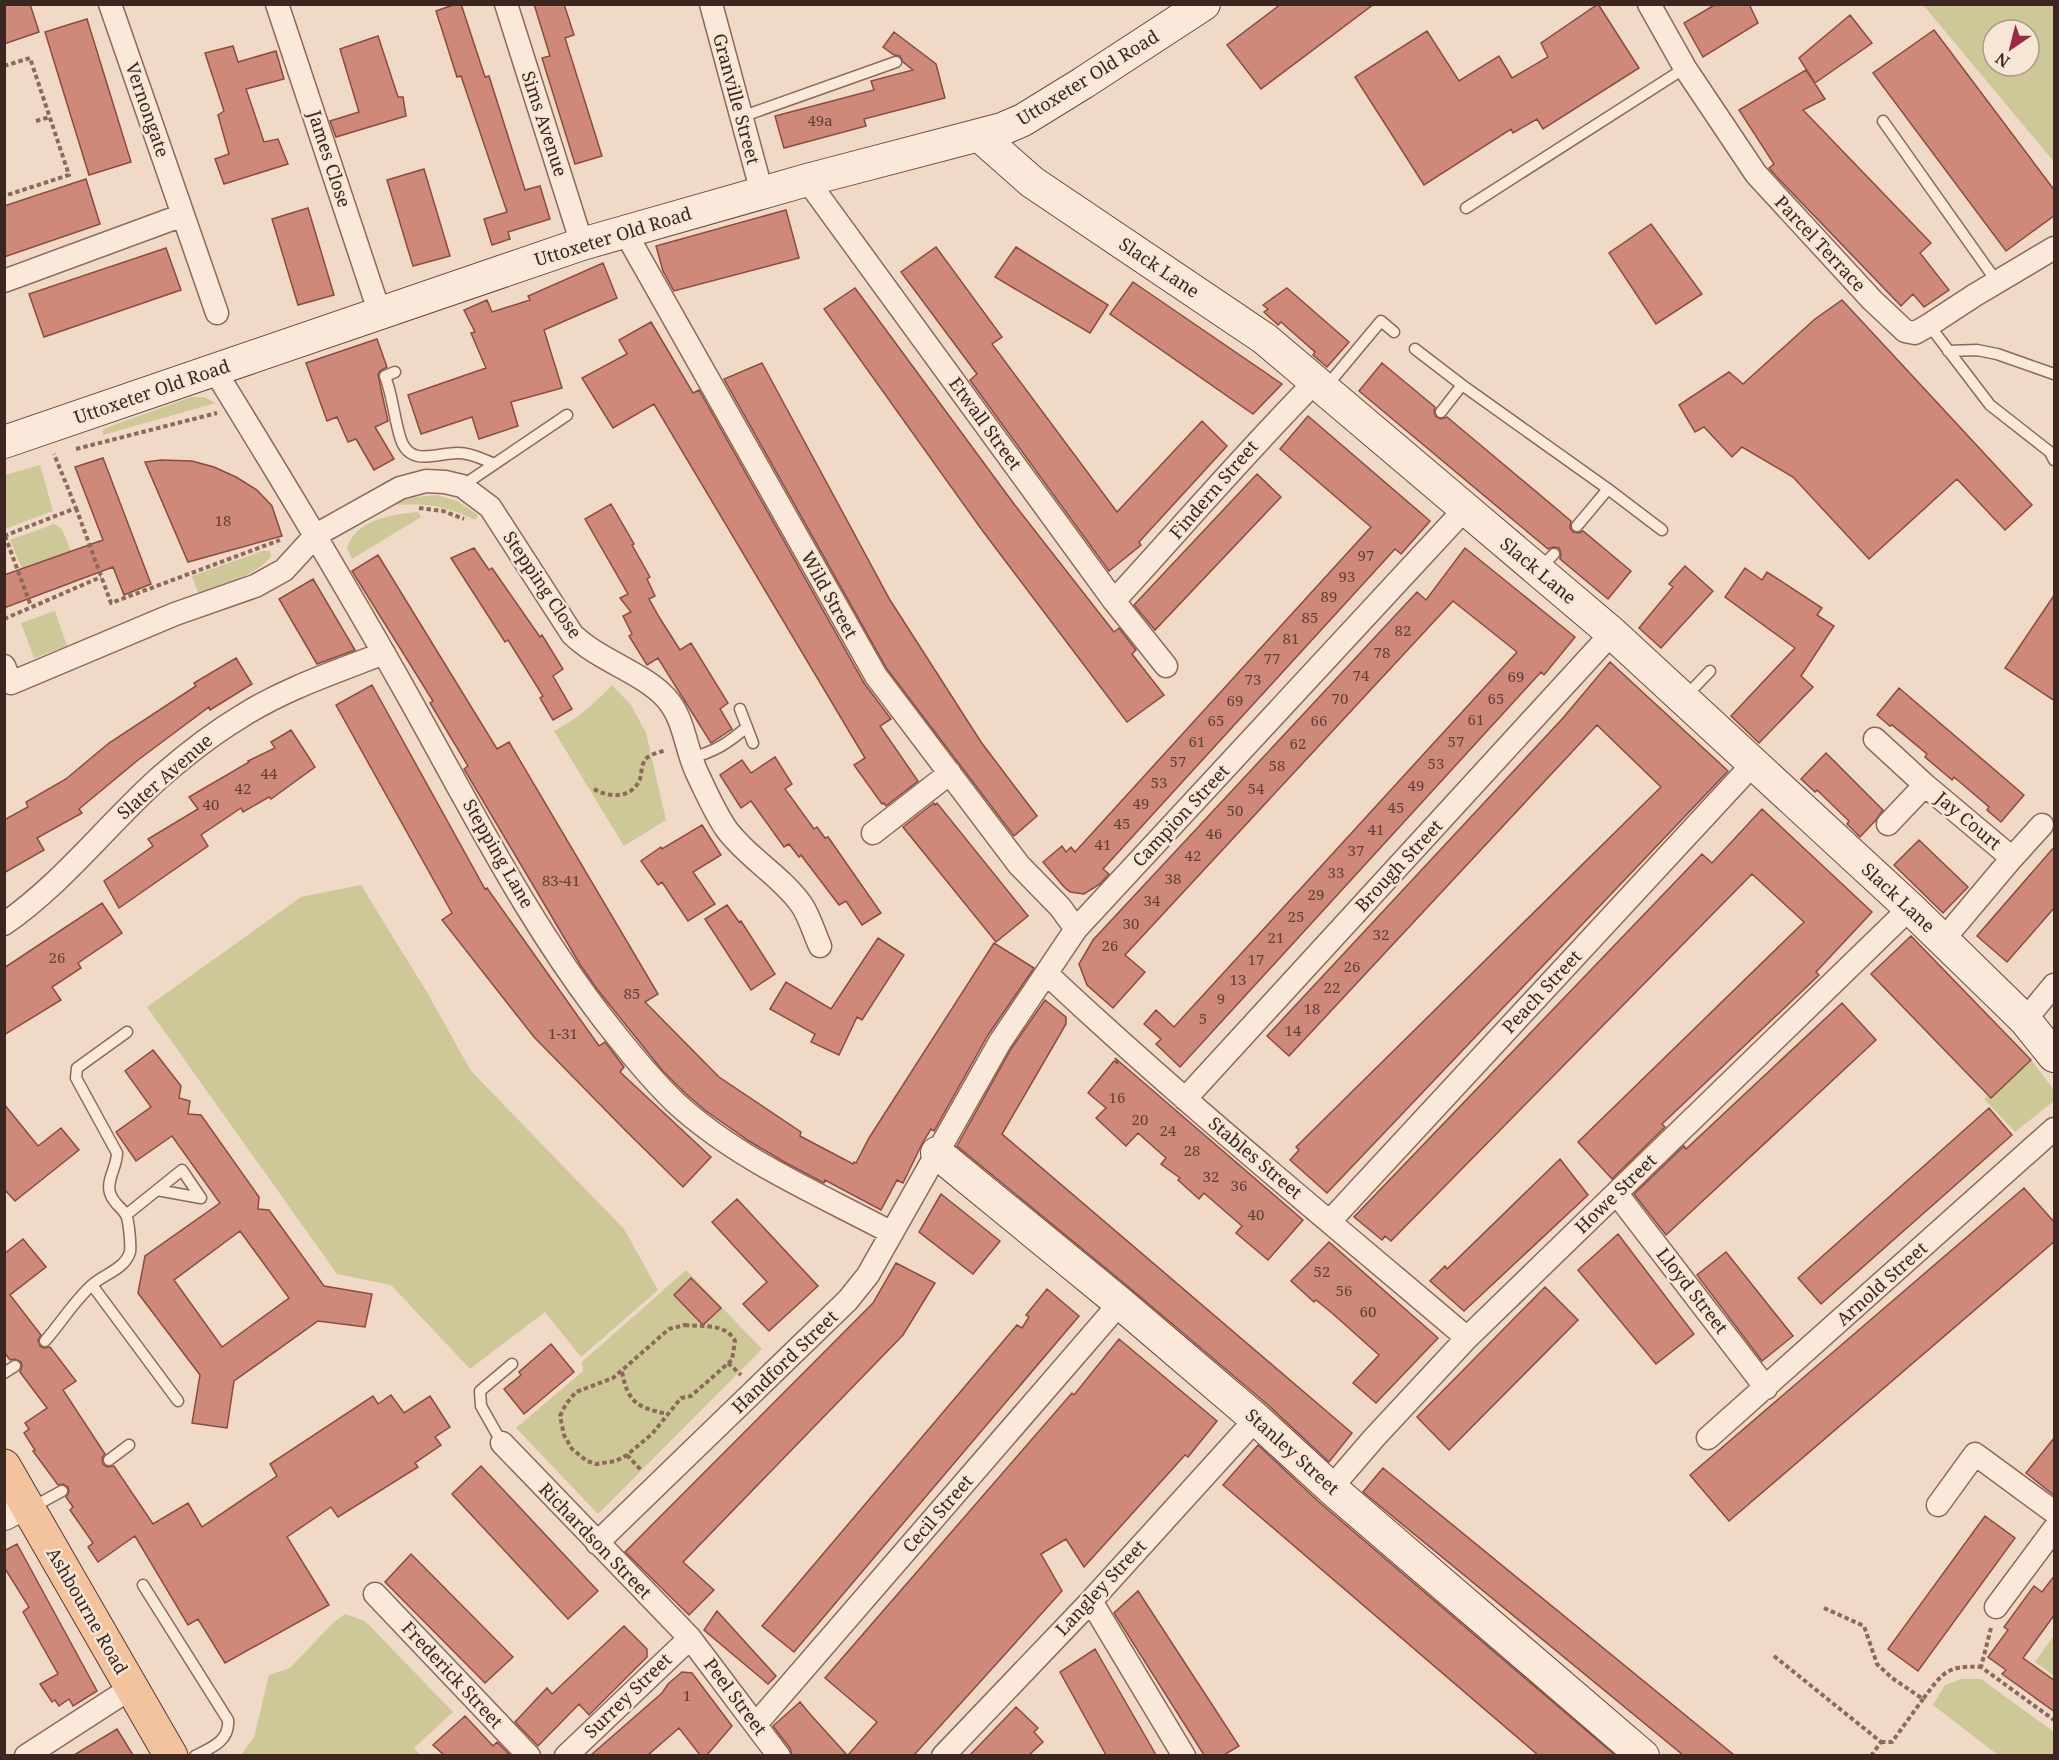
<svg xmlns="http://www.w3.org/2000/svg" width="2059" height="1760" font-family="'Noto Serif',serif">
  <rect width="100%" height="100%" fill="#f0d9c6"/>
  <path fill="#cec899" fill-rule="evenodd" d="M1923,5H2054V162L1934,18ZM1993,30H2029V66H1993Z
    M191,397H204L216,403L103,435V429Z
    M40,465L53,511L5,529V475Z
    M437,495L457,501L478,515L475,520C448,507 429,503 399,505L397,502L416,497Z
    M418,512L421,517L352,559L347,548C355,520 393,514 418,512Z
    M54,524L62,529L71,551L22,569L10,540Z
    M262,551H270L271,557C253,577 224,584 199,595L192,576Z
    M55,611L67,646L34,658L21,623Z
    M612,685L631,705L646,733L666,820L624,846L554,731C577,719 594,704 612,685Z
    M361,885L428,994L471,1071L624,1229L658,1290L581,1357L545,1312L470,1369L391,1285L337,1274L147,1007L301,897Z
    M2031,1060L2054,1090V1101L2015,1132L1984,1099Z
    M686,1270L762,1349L598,1514L516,1428L583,1371L582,1362Z
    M345,1614L365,1621L453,1712L414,1748L420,1755H241L254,1737L269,1675L290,1668L334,1622Z
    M2054,1635V1676L2035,1662Z
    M1961,1679H1981L2054,1732V1755H1998L1933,1705L1945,1685Z"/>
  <path fill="#cf897b" stroke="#8c4b40" stroke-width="1.5" fill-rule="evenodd" d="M4,4H30L39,32L4,44Z
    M456,4H461L485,77L489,76L525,190L540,186L550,219L508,232L510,239L492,245L484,219L507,212L461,76L457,77L436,11Z
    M534,4H564L574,35L565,38L602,156L575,164L542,58L550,56Z
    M1281,4H1374L1261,89L1227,45Z
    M1598,4L1639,68L1543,129L1537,119L1513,133L1511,129L1424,185L1355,77L1427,31L1459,81L1499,56L1512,78L1548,57L1541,43Z
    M1716,4H1749L1758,23L1703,57L1684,23Z
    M1850,15L1872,43L1815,83L1799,58Z
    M87,19L131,162L89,175L45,32Z
    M1934,30L2055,191V215L2006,251L1873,73Z
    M894,32L936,64L945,98L864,119L866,126L784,148L775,116L874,90L871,81L913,70L903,62L900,56L894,55L883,47Z
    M378,36L398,97H403L406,116L336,137L330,121L359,112L340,49Z
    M233,46L238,62L276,51L284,79L246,89L264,142L278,139L288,164L224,184L215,159L229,154L218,115L224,111L205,53Z
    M1806,70L1825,99L1803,110L1931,243L1920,253L1949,290L1924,307L1913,294L1901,306L1776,176L1769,168L1774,164L1739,110Z
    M424,169L450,256L413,266L387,180Z
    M86,179L100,224L4,257V206Z
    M308,208L334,295L298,305L272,219Z
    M786,210L799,258L674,291L663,271L656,246Z
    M1651,224L1702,294L1656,324L1609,253Z
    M936,247L1002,337L992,344L1117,512L1202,421L1227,446L1139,542L1141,545L1109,571L970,380L977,374L901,272Z
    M1016,247L1108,305L1090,333L995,277Z
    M166,248L181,290L44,337L29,294Z
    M603,263L617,298L544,330L562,388L511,402L518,426L479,439L472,417L421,434L408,395L486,368L471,333L475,332L464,310L487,300L492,312L530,300L528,296Z
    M1133,282L1282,384L1253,414L1110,314Z
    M855,288L1014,504L1114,632L1119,628L1136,650L1132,654L1164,695L1127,722L982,530L824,309Z
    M1287,288L1349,342L1327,367L1313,355L1315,352L1281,322L1278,325L1264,312L1268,309L1263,305Z
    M1842,300L2032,505L2005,530L1957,479L1869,559L1793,477L1742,447L1732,457L1704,427L1695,432L1679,405L1729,372L1743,384L1815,319Z
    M651,322L693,393L699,390L864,683L891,719L880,726L918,781L886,806L884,803L882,804L854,765L865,758L654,404L613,428L582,378L627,354L619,340Z
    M377,339L387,367L380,371L378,375L388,421L375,427L394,459L374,470L356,439L348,442L337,417L327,421L306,363Z
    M762,363L890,600L981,742L1037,816L1014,836L887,669L724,379Z
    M1382,363L1435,407L1434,412L1436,417L1441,419L1447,417L1571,521L1570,528L1573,532L1579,533L1583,531L1631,571L1608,599L1560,559L1561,553L1559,548L1553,547L1548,549L1359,391Z
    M1308,416L1430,521L1401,554L1395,549L1174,791L1103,869L1109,874L1100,884L1084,894L1070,892L1064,887L1043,862L1062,846L1066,852L1071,847L1075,852L1371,527L1280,449Z
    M103,458L151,584L124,595L113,567L4,608V575L103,540L75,467Z
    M161,460L192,461L214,467L236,477L257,490L272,506L282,536L188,562L145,462Z
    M1257,474L1281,497L1155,630L1134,605Z
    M611,504L634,544L632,545L650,577L647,579L655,596L649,599L659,617L680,650L691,643L728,703L720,709L732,729L711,743L658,658L647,665L629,636L632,634L623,616L631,612L620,598L628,594L585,519Z
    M474,548L489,570L492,568L540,637L542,635L563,669L553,676L572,709L553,720L540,698L543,696L508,640L505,642L451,558Z
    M1465,548L1575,637L1544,675L1541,672L1180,1067L1156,1044L1161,1039L1144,1024L1156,1010L1174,1027L1517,652L1453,601L1125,955L1145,972L1113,1008L1087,985L1079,964L1093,940L1417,592L1426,600Z
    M378,555L497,749L509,742L658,994L645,1002L719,1077L801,1132L800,1136L853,1164L854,1162L856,1163L869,1138L994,943L1034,968L988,1035L934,1131L931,1129L923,1142L903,1183L897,1180L881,1210L825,1180L824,1183L786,1163L749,1141L706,1111L685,1093L662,1070L597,989L581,966L464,769L468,766L430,703L433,701L352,571Z
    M1685,566L1713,591L1661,648L1639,628L1673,587L1669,584Z
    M1745,568L1762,580L1767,572L1822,608L1817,615L1834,626L1801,676L1813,687L1759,743L1731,716L1795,648L1725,597Z
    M313,579L355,650L317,664L279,599Z
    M2055,594V701L2005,668Z
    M236,658L252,684L210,710L209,707L138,760L79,809L82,813L37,838L44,850L4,873V820L28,807L26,802L66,779L109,743L196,686L194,683Z
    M1610,662L1728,771L1327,1193L1290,1160L1299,1150L1296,1147L1661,787L1597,725L1289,1056L1267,1036L1563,718Z
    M372,685L485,889L487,888L599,1046L605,1042L624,1067L620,1072L711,1157L683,1187L627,1132L534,1037L442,920L452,913L336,705Z
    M1899,688L2024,795L2001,822L1987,810L1989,807L1954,777L1952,780L1925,757L1927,754L1892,725L1890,726L1877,715Z
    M291,730L315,767L271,799L269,797L243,812L241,808L201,835L208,846L119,908L104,881L153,846L148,839L198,809L189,797L249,762L248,761L275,748L271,742Z
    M1826,753L1883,810L1875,821L1860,837L1847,824L1849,821L1817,790L1815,792L1801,779Z
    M775,757L792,784L785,789L814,829L817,827L825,838L828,837L881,913L862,925L846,901L839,905L801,855L799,857L789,844L784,847L751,801L741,808L720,775L742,760L751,773Z
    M934,803L935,805L937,803L1028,916L996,942L903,827Z
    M1762,809L1872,912L1816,972L1819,975L1662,1124L1665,1127L1612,1179L1578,1142L1804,922L1752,874L1391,1241L1385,1236L1382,1240L1354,1217L1702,854L1712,863Z
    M702,825L721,855L693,872L715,904L688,921L662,882L658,885L641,861L661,847L662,849Z
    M1919,840L1968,887L1943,913L1894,865Z
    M2055,846V907L2007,962L1977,936Z
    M102,903L122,933L78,963L81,968L52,987L61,1000L4,1035V968Z
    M727,905L739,922L741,921L775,974L751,990L705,919Z
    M1911,936L2031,1060L1991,1098L1871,974Z
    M878,938L904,955L862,1020L857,1017L839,1055L811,1042L815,1034L770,1009L786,982L831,1009Z
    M1045,1000L1066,1017V1024L1002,1134L1352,1433L1329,1462L1268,1405L1131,1289L957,1146L1011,1049Z
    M1842,1003L1876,1040L1666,1235L1634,1194L1684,1146L1686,1149Z
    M153,1050L181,1086L179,1098L190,1101L188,1114L201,1115L259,1197L258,1209L269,1210L324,1286L372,1294L365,1327L318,1321L234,1381L227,1428L192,1423L200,1375L138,1293L145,1256L220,1203L172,1136L136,1161L116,1132L151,1107L125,1071ZM240,1231L289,1298L222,1347L174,1280Z
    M1115,1058L1303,1220L1268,1260L1236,1233L1242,1226L1204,1193L1199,1199L1178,1180L1180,1178L1161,1164L1166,1158L1138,1133L1126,1146L1096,1118L1106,1108L1088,1093L1114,1061L1118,1064Z
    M4,1104L38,1146L61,1128L79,1150L15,1201L4,1189Z
    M1989,1108L2012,1135L1821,1304L1798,1278Z
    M1560,1159L1588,1195L1464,1311L1430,1281L1445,1266L1447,1269Z
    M2024,1188L2055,1223V1241L1729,1521L1690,1475Z
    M941,1194L1000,1241L973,1274L919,1232Z
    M737,1199L818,1286L769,1331L743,1304L767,1282L712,1222Z
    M1618,1234L1694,1334L1656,1364L1578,1270Z
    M23,1239L46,1267L10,1295L41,1335L38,1340L40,1346L44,1348L50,1347L76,1381L63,1390L105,1454L102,1458L103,1464L107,1467L114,1466L153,1524L188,1503L202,1527L277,1476L270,1464L373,1396L378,1404L391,1395L404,1413L430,1396L450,1427L435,1437L441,1445L415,1463L418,1467L338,1517L331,1507L287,1537L329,1605L225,1663L198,1619L188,1625L135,1536L98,1562L88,1547L93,1543L70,1510L73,1507L66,1497L69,1492L68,1487L63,1484L58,1485L33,1451L35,1450L24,1433L29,1429L25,1423L47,1408L20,1372L22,1366L21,1362L15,1359L10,1360L4,1352V1254Z
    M1329,1242L1438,1338L1376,1403L1353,1383L1379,1355L1332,1313L1316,1300L1314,1302L1291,1281Z
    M1726,1252L1793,1336L1762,1361L1697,1275Z
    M896,1263L935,1283L903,1335L683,1562L714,1590L689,1615L625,1552L873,1303Z
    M691,1278L721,1308L703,1325L674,1295Z
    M1545,1287L1578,1320L1449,1450L1417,1417Z
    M1047,1289L1079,1316L794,1652L762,1626L1017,1325L1022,1328L1029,1317L1026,1315Z
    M1119,1339L1217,1421L1188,1457L1185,1455L1084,1567L1066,1539L1041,1554L1062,1591L914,1755H848L877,1722L825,1678L1072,1393L1074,1395Z
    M551,1344L574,1372L524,1414L504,1389L521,1375L519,1372Z
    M2055,1437V1496L2026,1473Z
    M1258,1445L1319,1502L1615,1755H1538L1223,1485Z
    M481,1466L598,1591L568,1619L452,1494Z
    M1383,1468L1734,1755H1683L1363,1492Z
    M1985,1516L2015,1538L1918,1671L1888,1649Z
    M17,1544L97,1691L73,1706L69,1699L59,1706L55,1700L52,1702L40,1684L58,1674L23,1612L29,1607L4,1567V1551Z
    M411,1554L513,1657L485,1683L385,1582Z
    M2055,1575V1614L2023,1658L2055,1681V1712L2002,1674L2006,1670L1988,1657L2008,1630L2004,1627L2034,1586L2042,1592Z
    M1138,1591L1239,1746L1224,1755H1204L1114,1613Z
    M717,1611L776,1676L768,1684L704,1630Z
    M624,1626L647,1649V1657L589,1715L579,1704L538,1746L515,1722L547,1688L552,1694Z
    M1095,1649L1156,1755H1106L1060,1672Z
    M682,1672L692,1673L732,1726L707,1755H700L679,1728L648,1755H591L662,1693L668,1684Z
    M800,1702L809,1713L847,1755H792L790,1748L773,1726Z
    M1016,1707L1038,1728L1034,1732L1043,1742L1029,1755H970Z
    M465,1716L493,1746L497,1742L510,1755H444L433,1745Z
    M117,1729L133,1755H74Z"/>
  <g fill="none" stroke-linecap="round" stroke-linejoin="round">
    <g stroke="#8c695b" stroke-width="13">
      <path id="lane" d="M741,117L896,62
        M1883,121L1997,282
        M1466,208L1685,68
        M1929,325L1990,405L2050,452L2054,460
        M1415,349L1462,385
        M1948,351L1977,350L1997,354L2054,374
        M395,372L385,376C393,397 394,419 401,440C411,468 439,452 459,453C472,453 484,460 495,464
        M1325,388L1381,321L1394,332
        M1441,412L1462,385L1608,489L1577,526
        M462,486L567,415
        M1608,489L1662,530
        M1540,568L1554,554
        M1686,696L1710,671
        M740,709L753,743
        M690,758C715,752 728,743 747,727
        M126,1215L182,1170L201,1198L157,1190
        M92,1285L178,1401
        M45,1341C61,1323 74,1301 92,1285C104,1274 125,1269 130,1252C131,1245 129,1221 126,1215C122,1207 114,1205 110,1193C106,1180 117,1167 117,1153L76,1078L77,1068L127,1032
        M4,1373L15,1366
        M502,1443L481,1406L480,1391L512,1364
        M109,1460L129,1445
        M31,1508L62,1491
        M143,1585L228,1720C230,1741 211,1748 195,1756"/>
    </g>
    <g stroke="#8c695b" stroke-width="25">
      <path id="street" d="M110,4L217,313
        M277,4L380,314
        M506,4L582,244
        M711,4L762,193
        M1649,4L1685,68L1756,174L1872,300L1905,331L1915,333L1929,325L1975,295L2054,248
        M807,180L1114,601L1166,666
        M625,232L876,676L1019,865L1060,907L1076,929
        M4,281L183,215
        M215,371C283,481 350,592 413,705C476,818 535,935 616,1035C635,1059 654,1082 676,1103C738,1160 819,1194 892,1233
        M1114,601C1181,528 1246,452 1316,381
        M4,666L11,683L175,614L255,586L284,570L316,535L400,488L426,481L445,482L462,486L490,507L572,634C598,660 642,672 666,698C685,719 685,748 697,773C706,792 715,813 727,830C748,858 781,876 801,904C809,915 814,933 820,946
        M1875,739L1925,785
        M1888,824L1925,785L2012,858
        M873,833L950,773
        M4,924C62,884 106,826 158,779C184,756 212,734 242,716C286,688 336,672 384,653
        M1943,940L2012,858L2042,825
        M1047,974C1182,1101 1326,1218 1467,1338
        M2025,1020L2054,985
        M1185,1099L1612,633
        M1617,1194L1766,1388
        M1330,1221L1753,764
        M1708,1438L2054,1129
        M502,1443L690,1638L779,1756
        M1331,1488L1374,1438L1467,1338L1910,908
        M1938,1505L1975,1454L2054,1512
        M597,1543L848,1300L868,1275L1000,1042L1076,929L1465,509
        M375,1594L529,1756
        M1091,1601L1184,1756
        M1996,1607L2054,1529
        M756,1724L1120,1303
        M26,1756L131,1688
        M566,1756L690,1638
        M943,1756L1091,1601L1256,1419"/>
    </g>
    <g stroke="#6e4a3e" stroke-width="34">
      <path id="secondary" d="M980,136L1032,182L1265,339L1612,633L1910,908L2025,1020L2054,1056
        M4,442L582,244L807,180L1002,129L1023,120L1083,83L1204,4
        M937,1153L1120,1303L1256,1419L1331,1488L1643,1756
        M4,1514L25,1503"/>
    </g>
    <g stroke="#5a382f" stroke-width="35">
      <path id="primary" d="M4,1466L171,1756"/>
    </g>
    <path stroke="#8c695b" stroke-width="4" stroke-dasharray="4.5 3" stroke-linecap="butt" d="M4,66L30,58L69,175L4,196
      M36,121L50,117
      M76,449L217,413
      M76,508L111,603L280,540
      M419,508L443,511L464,519
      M4,536L76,508L54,454
      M5,536L31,606
      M4,619L101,577
      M594,789C609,798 632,799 640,779C642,772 641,762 648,757C652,754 660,752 666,750
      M685,1325C702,1327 726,1323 735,1341L732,1360L691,1396L681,1398L652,1434L627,1455L616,1461L596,1464L587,1461L572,1449L564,1435L560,1416L566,1404L576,1392L613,1378L669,1329Z
      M728,1363L741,1375
      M622,1372C628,1403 638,1408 668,1414
      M627,1455L641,1470
      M1824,1608L1864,1626L1877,1664L1892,1678L1923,1699C1943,1673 1946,1665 1981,1667
      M1991,1628L1981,1667L2054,1720
      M1774,1656L1881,1742L1871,1756
      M1881,1742H1892L1923,1699"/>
    <use href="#lane" stroke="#fae8da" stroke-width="10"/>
    <use href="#street" stroke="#fae8da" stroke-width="22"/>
    <use href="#secondary" stroke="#fae8da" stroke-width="32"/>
    <use href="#primary" stroke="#f3c39e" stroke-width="33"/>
  </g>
  <g text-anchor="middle" stroke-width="5" stroke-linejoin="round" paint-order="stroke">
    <g font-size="15" fill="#613f36">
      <text x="820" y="126">49a</text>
      <text x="223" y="526">18</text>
      <text x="1366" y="561">97</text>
      <text x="1347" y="582">93</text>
      <text x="1329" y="602">89</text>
      <text x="1310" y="623">85</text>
      <text x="1403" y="636">82</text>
      <text x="1291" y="644">81</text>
      <text x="1382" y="658">78</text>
      <text x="1272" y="664">77</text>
      <text x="1361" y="681">74</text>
      <text x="1516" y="682">69</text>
      <text x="1253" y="685">73</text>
      <text x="1340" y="704">70</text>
      <text x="1496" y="704">65</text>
      <text x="1235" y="706">69</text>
      <text x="1476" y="725">61</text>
      <text x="1216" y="726">65</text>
      <text x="1319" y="726">66</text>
      <text x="1197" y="747">61</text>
      <text x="1456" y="747">57</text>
      <text x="1298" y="749">62</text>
      <text x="1178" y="767">57</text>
      <text x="1436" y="769">53</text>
      <text x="1277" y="771">58</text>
      <text x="269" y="779">44</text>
      <text x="1159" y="788">53</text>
      <text x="1416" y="791">49</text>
      <text x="243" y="794">42</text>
      <text x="1256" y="794">54</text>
      <text x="1141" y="809">49</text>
      <text x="211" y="810">40</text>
      <text x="1396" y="813">45</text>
      <text x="1235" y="816">50</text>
      <text x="1122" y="829">45</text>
      <text x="1376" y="835">41</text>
      <text x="1214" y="839">46</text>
      <text x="1103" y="850">41</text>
      <text x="1356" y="856">37</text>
      <text x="1193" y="861">42</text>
      <text x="1336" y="878">33</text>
      <text x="1173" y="884">38</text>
      <text x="561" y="886">83-41</text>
      <text x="1316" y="900">29</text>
      <text x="1152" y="906">34</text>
      <text x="1296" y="922">25</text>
      <text x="1131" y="929">30</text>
      <text x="1381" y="940">32</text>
      <text x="1276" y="943">21</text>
      <text x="1110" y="951">26</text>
      <text x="57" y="963">26</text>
      <text x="1256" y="965">17</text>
      <text x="1352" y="972">26</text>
      <text x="1238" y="985">13</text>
      <text x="1332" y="993">22</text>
      <text x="632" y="999">85</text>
      <text x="1221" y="1004">9</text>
      <text x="1312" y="1014">18</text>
      <text x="1203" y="1024">5</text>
      <text x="1293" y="1036">14</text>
      <text x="563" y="1039">1-31</text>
      <text x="1117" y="1103">16</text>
      <text x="1140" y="1125">20</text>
      <text x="1168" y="1136">24</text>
      <text x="1192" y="1156">28</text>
      <text x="1211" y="1182">32</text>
      <text x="1239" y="1191">36</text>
      <text x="1256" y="1220">40</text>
      <text x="1322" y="1277">52</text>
      <text x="1344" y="1296">56</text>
      <text x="1368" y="1317">60</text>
      <text x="687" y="1701">1</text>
    </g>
    <g font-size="18" fill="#3c261f" stroke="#f7e5d6">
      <text transform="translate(1088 78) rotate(-32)" y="6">Uttoxeter Old Road</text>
      <text transform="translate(736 99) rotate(75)" y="6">Granville Street</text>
      <text transform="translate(147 110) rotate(71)" y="6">Vernongate</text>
      <text transform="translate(544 124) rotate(72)" y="6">Sims Avenue</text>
      <text transform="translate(329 159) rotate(72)" y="6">James Close</text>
      <text transform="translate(613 237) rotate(-17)" y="6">Uttoxeter Old Road</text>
      <text transform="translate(1820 244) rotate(47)" y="6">Parcel Terrace</text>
      <text transform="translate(1159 268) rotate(34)" y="6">Slack Lane</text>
      <text transform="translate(152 392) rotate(-19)" y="6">Uttoxeter Old Road</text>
      <text transform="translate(985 424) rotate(54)" y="6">Etwall Street</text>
      <text transform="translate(1214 490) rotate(-49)" y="6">Findern Street</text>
      <text transform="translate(1538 571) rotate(40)" y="6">Slack Lane</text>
      <text transform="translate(542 585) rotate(56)" y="6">Stepping Close</text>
      <text transform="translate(829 595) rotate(61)" y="6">Wild Street</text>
      <text transform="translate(165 777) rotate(-41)" y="6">Slater Avenue</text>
      <text transform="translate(1181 816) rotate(-47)" y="6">Campion Street</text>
      <text transform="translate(1968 821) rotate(40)" y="6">Jay Court</text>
      <text transform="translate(498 854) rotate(60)" y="6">Stepping Lane</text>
      <text transform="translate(1399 866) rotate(-47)" y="6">Brough Street</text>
      <text transform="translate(1898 898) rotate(43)" y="6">Slack Lane</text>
      <text transform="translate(1542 992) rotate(-47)" y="6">Peach Street</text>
      <text transform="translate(1255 1158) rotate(40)" y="6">Stables Street</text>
      <text transform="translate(1616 1194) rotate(-44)" y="6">Howe Street</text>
      <text transform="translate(1882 1284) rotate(-42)" y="6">Arnold Street</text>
      <text transform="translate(1692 1291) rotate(52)" y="6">Lloyd Street</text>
      <text transform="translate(785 1362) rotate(-44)" y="6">Handford Street</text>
      <text transform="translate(1292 1452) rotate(42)" y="6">Stanley Street</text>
      <text transform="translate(938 1514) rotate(-49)" y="6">Cecil Street</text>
      <text transform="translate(595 1541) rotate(46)" y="6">Richardson Street</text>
      <text transform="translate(1101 1588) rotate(-47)" y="6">Langley Street</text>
      <text transform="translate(87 1611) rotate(60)" y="6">Ashbourne Road</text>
      <text transform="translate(452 1675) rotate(47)" y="6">Frederick Street</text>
      <text transform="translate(628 1696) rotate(-44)" y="6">Surrey Street</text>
      <text transform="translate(735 1697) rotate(53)" y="6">Peel Street</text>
    </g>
  </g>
  <rect width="2059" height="1760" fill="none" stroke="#3c261f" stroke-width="12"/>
  <g transform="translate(2011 48) rotate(215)"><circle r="28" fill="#f7e5d6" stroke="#ac998d" stroke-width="1.5"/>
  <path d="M0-4.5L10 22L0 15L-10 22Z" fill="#9c2946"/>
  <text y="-9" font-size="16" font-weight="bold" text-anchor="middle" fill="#3c261f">N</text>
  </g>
</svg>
